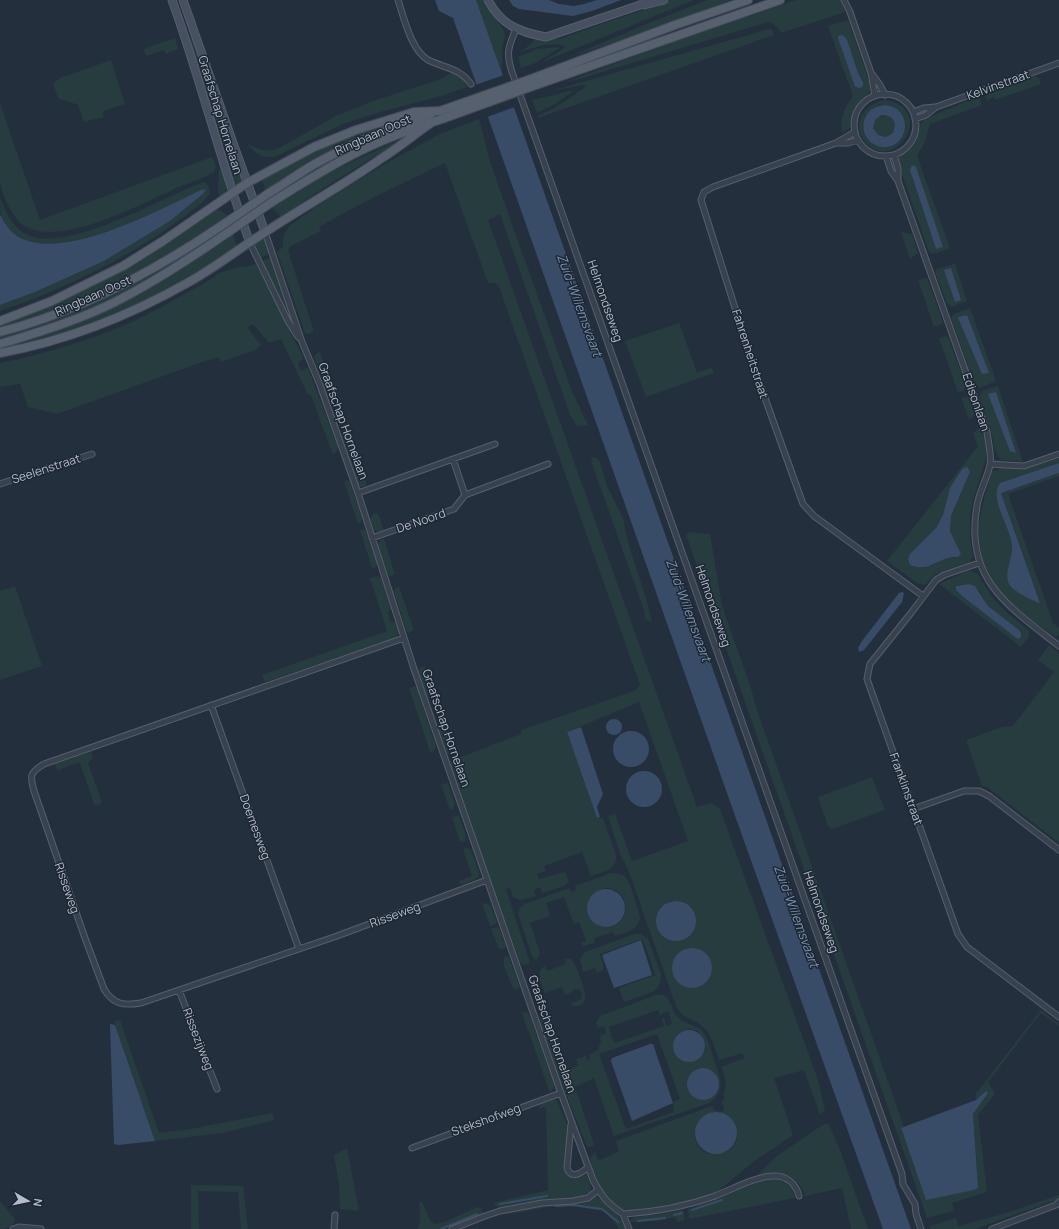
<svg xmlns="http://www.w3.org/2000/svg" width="1059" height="1229" font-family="Manrope,sans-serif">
  <rect width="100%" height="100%" fill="#242f3e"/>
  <path fill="#263c3f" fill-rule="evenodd" d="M476,0H484L503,29L505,35L502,51V75Z
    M671,0H694L540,63L563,49L565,46C555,41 528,48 518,54L532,43L535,37L548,39H559Z
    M707,0H731L656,29L566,58L649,23Z
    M796,0H840L845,12L781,33L774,24L768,22L579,79L565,82L676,41Z
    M848,20L871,87C869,95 865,97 859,103C853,110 851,118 851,127L843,133C838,121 846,105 853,96L828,26ZM838,36L845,37L858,73L863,82V86L857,88L855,87Z
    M769,29L772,30L774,35L538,118V116L556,107L583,89L586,85H583L551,91Z
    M193,37L231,141L222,144L189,38Z
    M175,38L178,49L166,54L164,50L146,56L143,49Z
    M561,47L535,63L521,68L518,57L537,49Z
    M111,60L125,104L103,111V117L84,122L78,105L58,98L53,83L60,78Z
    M453,71L463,78L467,87L441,96L380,112L343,124L274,157C261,158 254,153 247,143C260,150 265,153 279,148L338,115L376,100L444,78Z
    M1034,76L1039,78L1041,84L995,100L994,97L987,101L985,95L987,94Z
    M575,90L555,104L537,113L532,100Z
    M977,97L980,99L982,105L930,124L925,142L917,156L950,248L934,254L929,252L896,157C902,154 908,151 912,145C918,137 917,126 925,119ZM910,170L943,246L936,249Z
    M885,100C938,108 895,176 865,142C850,124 865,103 885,100ZM879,105C912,101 914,146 885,147C879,147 872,144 868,140C857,126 866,111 879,105Z
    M0,103L40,220L212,157L216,166L214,172C201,180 184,184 170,191C137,206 44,256 16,218C9,209 2,194 0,182C0,174 0,166 0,158C0,140 0,122 0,103Z
    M420,114L266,192L262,179C287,166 312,153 337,141C364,130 392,122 420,114Z
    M873 126a11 11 0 1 1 22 0a11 11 0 1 1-22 0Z
    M479,119L490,161L503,199L571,389L588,425L577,426L570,415L500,214L488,220L697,807L712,803L720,809L818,1080L825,1110L820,1115L804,1070L774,1078L793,1135L753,1162L716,1193L662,1208L646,1211H626L620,1209L610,1202L604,1196L596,1181L590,1159L595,1152L598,1161L618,1152L619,1150L616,1141L712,1106L714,1110L723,1112L724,1105H721L725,1097L723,1095C728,1085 725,1077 721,1067L744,1058L743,1053L719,1060C715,1049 711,1033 702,1026C692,1018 683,1019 676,1006L628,869L620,854L608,816L615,814L632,861L688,841L639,702L567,732L597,818H603L616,855C618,870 602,872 591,876L582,852L544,866L546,871L537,874L539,879L565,872L569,882L564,886L542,893L540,887L534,890L536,896L520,900L513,897L510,888L506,889L530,963L524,965L520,963L449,764L451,761L521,734V730L631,692L637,689L640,685L499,287L496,283H488L445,163C403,183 360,203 319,227L321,231L291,246L288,250L314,332L308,334L305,333L277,252L283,247V237L289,226L320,204L388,162L440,134ZM671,901C698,900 704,933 679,940L658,912L664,905ZM690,949C728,949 710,1007 678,982C671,975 671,961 679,954C682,952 686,950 690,949ZM715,1112C740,1113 747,1151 719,1153C716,1154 712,1154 710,1154C687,1148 692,1116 715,1112Z
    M412,134C367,161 323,187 281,217L272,208C315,177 364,156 412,134Z
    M232,146L245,182L235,189L223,149Z
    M219,168L222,170C226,183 230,189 220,199L218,189Z
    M204,182L208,185L210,193L203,202C143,251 73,286 0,311V305L35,292L104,261L170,221L204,193L206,189C166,208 26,283 1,217C0,211 0,204 0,198C6,212 11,225 24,233C63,257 164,196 204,182Z
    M218,209L228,216L157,262L76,304L0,329V323C36,311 71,298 104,280C144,260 181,234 218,209Z
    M220,231L221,232C186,256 150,281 112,299C75,315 38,328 0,340V336C20,332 39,324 58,317C117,295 168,266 220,231Z
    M901,232L912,234L918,253L910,259Z
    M233,233L236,244V247L190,279L149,300L71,332L0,351V347L96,312Z
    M264,236L270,253L261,258L254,242Z
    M271,257L296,328L262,261Z
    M256,264L303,357L302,360L298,363L301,371L306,368H308L338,447L337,451L333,455L311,395L307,393L281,339L269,343L253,324L247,327L261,345L255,350L221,362L219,357L205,361L57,414L28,407L20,384L0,387V363C45,354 90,340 132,322C158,310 183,294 208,281L219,273L229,270L241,266L246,267Z
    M955,264L967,301L952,307L947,304L935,272L937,269Z
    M927,278L943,322L942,324L934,327L918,280Z
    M970,308L996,381L980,388L975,385L951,318L954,314ZM967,315L988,373L959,320V317Z
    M679,323L697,372L712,368L714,373L646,397L625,341Z
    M947,336L949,339L966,386L964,391L958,392L939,338Z
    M320,352L333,391L328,393L326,391L314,358L316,354Z
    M998,386L1023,462L1001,460C993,451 994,441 991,431C987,419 983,408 979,397L982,391Z
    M967,397L970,398L975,414L973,417L969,419L961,398Z
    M981,427L986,444V459L973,500L970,517V540L973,556L970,562L936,574L925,585L917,583L887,561L978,446L973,433ZM970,472L951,516L950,531L961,554L958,557L943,559L931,566L910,554L936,528L943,515L950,488Z
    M347,429L367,485L361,487L359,486L341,435L343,431Z
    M595,457L599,460L607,486L623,518L628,542L647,602L652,623L645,619L644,610L591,461L592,458Z
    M1059,458V463L1001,483L998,487L1012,546L1011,560L1008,571L1040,602L1001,493L1059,473V476L1008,494L1053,623L1059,628V634L1056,637C1043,628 1030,620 1018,610C993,590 976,557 979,525C981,506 987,489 992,471L1003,468L1022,470Z
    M348,480L351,485L362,518L361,522L358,524L344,482Z
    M378,513L384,530L378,532L374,530L370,520L373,514Z
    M364,529L366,531L377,563L376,567L372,568L360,530Z
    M690,532L710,534L722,606L751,688L756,707L904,1127L901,1129L926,1199L974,1190L978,1188L973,1114L986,1091L976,1100L975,1095L1041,1010L1059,1024V1026L1041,1013L988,1082L995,1094L978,1115L987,1192L952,1203L954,1211L927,1218L686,535Z
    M381,539H384L395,574L390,576L388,575L378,544Z
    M970,570L978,574L991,596L1004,610L1029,631V636L1021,647L939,584ZM969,584L979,590L988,606L1019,630L1022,635L1015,637L957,592L956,586L959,585Z
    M379,576L382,579L391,609L388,613L391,622H396L399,631L397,637L265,682L262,675L387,631L370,578Z
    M15,586L42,666L0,680V591Z
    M399,587L414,630L408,633L407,632L394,592L395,588Z
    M1049,645L1059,653V843L987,787L982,786L966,740L1002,727L1013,726L1054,672L1038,660Z
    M425,666L435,698H429L427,695L419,671L420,668Z
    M416,686L436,747L434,751L430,752L409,688Z
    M444,723L454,753L449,754L446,753L438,729L439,725Z
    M91,752L93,758L88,763L102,802L100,804L96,806L94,804L80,763H77L58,770L56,768L55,764Z
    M872,777L885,810L832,829L828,826L818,797Z
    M448,783L455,804L453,809L450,810L441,785Z
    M459,815L466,836L465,841L460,842L452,817Z
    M467,848L471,850L479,872V876L474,880L461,885L459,881L472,876L463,849Z
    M611,873C616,873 620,873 624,876C631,882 637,907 640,916C640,930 627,932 615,936L613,932L594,938L595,943L583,946L581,943L586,941L579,922L574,924L564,897L546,903L550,916L530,923L540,953L538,959H534L532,956L518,914L520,908L525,904L569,888L571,892L576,890L575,886ZM607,888C632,890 631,925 608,927C582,928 580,890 607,888Z
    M486,903L491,906L497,922L496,924L490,926L482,904Z
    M497,927L499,928L506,946L504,949H500L498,947L491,929Z
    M634,934H641L648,939L661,974L660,983L655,991L624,1002L619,988L632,983L633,984V983L655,975L646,948L642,939L600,954L604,967L603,968L604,970L597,973L595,968L583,972L580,959L585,952Z
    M505,956L509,957L519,985V988L516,990L512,987C510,976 500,966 505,956Z
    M565,959H571C577,965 578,973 581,980C584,989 592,1008 573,1006L571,1001L572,1000V1002L573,1003L581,999L582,994L580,990L575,989L570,993L565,995L562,987L545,993C542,985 534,971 545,966L547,971L566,964Z
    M656,995C672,993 669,1007 677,1016C683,1024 694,1024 701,1030C709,1037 716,1067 720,1078C722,1089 718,1097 709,1103L614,1136L594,1078L575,1087L594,1144L592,1147H587L561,1081L539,1017V1012L547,1009L568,1070L578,1065L576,1059L586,1056L587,1060L590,1059L589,1055L598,1050L601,1041L600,1036L606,1033L604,1026L598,1028L596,1023L600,1016ZM658,1010L661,1017V1014L668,1011L672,1024L666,1026L664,1018L662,1019L664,1026L615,1043L611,1036L608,1037L611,1035L609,1027ZM691,1029L697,1031L706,1047L704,1053L689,1062C667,1059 668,1030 691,1029ZM657,1034L680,1099L674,1101L673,1105L674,1112L626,1129L599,1054ZM700,1068C711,1067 721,1074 719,1087C717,1097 703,1103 694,1097C682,1088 687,1072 700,1068Z
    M524,1012L528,1013L530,1017L554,1083V1087L550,1093L522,1013Z
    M120,1020L159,1133L191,1129L272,1113L274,1120L222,1133L155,1141L115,1025V1021Z
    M552,1099L557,1100L568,1127L564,1168C567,1179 578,1178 587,1175L591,1188L590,1192L577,1199L500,1209L493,1203L548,1190L546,1107L539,1109L540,1103Z
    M824,1124H829L840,1150L868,1229H851L842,1188L805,1196C795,1169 778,1172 755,1177L777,1156Z
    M347,1148L359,1211L340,1209L339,1184L334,1155Z
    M774,1179C786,1182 792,1184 795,1198L689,1219L688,1209L757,1183Z
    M191,1185L243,1186L248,1229H241L238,1192L198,1191L199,1229H191Z
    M1059,1195V1199L975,1229H931L930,1226L956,1218L958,1226L1003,1214Z
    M596,1196C608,1206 620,1214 626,1229H619L613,1220L603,1211L570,1206L547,1207L517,1213L499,1214L518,1209L540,1205L585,1203Z
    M0,1201L15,1219C13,1227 7,1229 0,1229Z
    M420,1202H422L430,1220L434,1224L442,1223L477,1207L481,1208L483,1213L481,1215L445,1229H417C423,1221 418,1211 420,1202Z
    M681,1210L683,1211L685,1220L678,1222L675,1217L657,1221L630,1222V1220L636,1217L661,1214Z"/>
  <path fill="#394c67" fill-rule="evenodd" d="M435,0H476L911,1229H883L733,810L453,18L439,11Z
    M509,0H549L559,4L574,6L584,4L597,0H621L592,11L573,16L519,9L513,6Z
    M842,35L845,37L847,40L858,73L863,82V86L860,88L855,87L838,38V36Z
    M885,105C914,107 910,149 883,147C856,144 857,107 885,105ZM881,115C889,115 893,117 895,124L893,133L886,137L878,135L873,128L875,120Z
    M912,165L916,167L943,247L936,249L910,170Z
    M206,189L204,193L170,221L104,261L35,292L0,305V215C6,226 13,236 25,240C72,257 159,210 201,190Z
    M951,268L961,300L955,302L944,270Z
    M967,315L989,373L982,374L959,320L958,317Z
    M996,392L1016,453L1010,451L988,394Z
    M1059,463V473L1001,493L1040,603C1031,600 1014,592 1009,584C1004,572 1012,560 1012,548C1012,528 988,499 1000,483Z
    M967,467L970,472L951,516L950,531L961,554L958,557C937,556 933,573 910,565L908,559L910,554L936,528L943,515L950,488L962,469Z
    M969,584L975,586L988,606L1019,630L1021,633V637L1018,639L1015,637L962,596L956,590V586Z
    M902,592L904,593L902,602L864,650L859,652L858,648L862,641L899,593Z
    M606 727a8 8 0 1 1 16 0a8 8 0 1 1-16 0Z
    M581,727L603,794L597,807L600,817L597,818L567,732Z
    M613 749a18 18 0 1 1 36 0a18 18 0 1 1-36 0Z
    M626 789a18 18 0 1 1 36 0a18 18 0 1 1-36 0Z
    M587 908a19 19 0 1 1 38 0a19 19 0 1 1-38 0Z
    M656 921a20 20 0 1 1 40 0a20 20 0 1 1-40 0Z
    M641,940L652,975L614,988L602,955Z
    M672 968a20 20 0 1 1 40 0a20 20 0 1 1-40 0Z
    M110,1024L115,1025L155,1141L118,1145L114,1144Z
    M673 1046a16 16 0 1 1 32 0a16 16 0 1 1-32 0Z
    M650,1044H653L673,1103L632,1121L611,1061L612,1058Z
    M687 1084a16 16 0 1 1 32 0a16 16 0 1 1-32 0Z
    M986,1091L988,1093L973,1114L978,1188L974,1190L926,1200L901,1128L976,1100Z
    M695 1133a21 21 0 1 1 42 0a21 21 0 1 1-42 0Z"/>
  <path fill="#242f3e" d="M504,75L515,107L487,117L475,85Z"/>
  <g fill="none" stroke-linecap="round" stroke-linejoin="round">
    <path stroke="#394c67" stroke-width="2" d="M500,1204L547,1196
      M556,1206L573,1205L602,1209L618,1222
      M692,1210L722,1200
      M674,1215L682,1213
      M638,1221L665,1218
      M441,1229L477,1214"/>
    <g stroke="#565f6c" stroke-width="7">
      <path id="street" d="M398,0C404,18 411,50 428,60C444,68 460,68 471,84
        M844,0L850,12L871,73L875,96
        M516,29C508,47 506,54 512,72L902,1174L903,1184L915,1204L916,1214L921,1229
        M872,74L880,85L885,95
        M854 125a31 31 0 1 1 62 0a31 31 0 1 1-62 0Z
        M913,112L924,108L935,107
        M915,119L926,115L936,107L1059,63
        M855,132L836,143L713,187L704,192L701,200L752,362L803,504L814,516L923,596
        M837,143H848L858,140
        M894,155L898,169V180
        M886,156L891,171L898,181L987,432C988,441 992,457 990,465C987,479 979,492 977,506C964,579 1008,606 1059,646
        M265,232L302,342L320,385L358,493L414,669L561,1093L593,1180C602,1197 607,1203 623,1214C656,1212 684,1207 715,1196C733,1189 754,1177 773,1176C787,1175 796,1184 799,1196
        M250,243L288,321L298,337
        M453,459L465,495
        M990,464L1024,466L1059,454
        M0,484L92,454
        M358,493L495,444
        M372,538L454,509L465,495L548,464
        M979,563L944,575L936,580L911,613L870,664L867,679L958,934L967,947L1059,1017
        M404,638L44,764C29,773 30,776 34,791L85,938L104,989C113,1004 123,1006 141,1003L337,936L487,880
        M211,705L299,949
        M913,809L964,791H979L989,796L1059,850
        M179,990L217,1089
        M571,1124L567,1168C571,1180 582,1173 588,1167
        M412,1148L561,1093
        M623,1214L629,1229
        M13,1229L19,1227L41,1229
        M334,1229L335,1215
        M452,1229L485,1216L500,1211L542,1203L573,1201L588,1198L598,1190
        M992,1229L1056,1205L1059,1202"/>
    </g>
    <g stroke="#565f6c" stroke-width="9">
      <path id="secondary" d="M172,0C201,80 221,163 250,243
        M183,0L233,143L265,232
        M488,0C501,25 519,32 546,37L640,5L650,0
        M644,5L664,0"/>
    </g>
    <g stroke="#414a57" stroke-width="10">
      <path id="primary" d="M531,79L675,25L748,0
        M533,86L780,0
        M269,193C284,184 298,174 313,165C350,144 391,128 431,114
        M272,202C301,184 329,166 360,151C386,138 414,128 442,119
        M0,321L52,301L123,266L163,241L247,183L314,147L356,130L414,112L440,111
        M0,332C81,311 155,271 224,224
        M0,344C39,332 79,320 115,302C154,282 191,258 227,233
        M0,353C65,341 131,315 189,282C216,267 241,247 267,231C305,206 345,184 382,158C399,147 415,134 431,123"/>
    </g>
    <use href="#street" stroke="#38414e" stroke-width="5"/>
    <use href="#secondary" stroke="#465061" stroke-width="7"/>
    <use href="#primary" stroke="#56606e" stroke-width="8"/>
    <g stroke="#414a57" stroke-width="10" stroke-linecap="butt">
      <path id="primary-bridge" d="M440,111L531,79
        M442,119L533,86
        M224,224L269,193
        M227,233L272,202"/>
    </g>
    <use href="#primary-bridge" stroke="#56606e" stroke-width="8"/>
  </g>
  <g text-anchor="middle" stroke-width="3" stroke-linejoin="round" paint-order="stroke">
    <g font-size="12" fill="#b4bcc9" stroke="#1d2633">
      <text transform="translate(998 85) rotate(-20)" y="4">Kelvinstraat</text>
      <text transform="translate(220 115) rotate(73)" y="4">Graafschap Hornelaan</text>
      <text transform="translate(373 135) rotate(-24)" y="4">Ringbaan Oost</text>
      <text transform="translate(93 296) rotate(-24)" y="4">Ringbaan Oost</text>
      <text transform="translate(605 301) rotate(71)" y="4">Helmondseweg</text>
      <text transform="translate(750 354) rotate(72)" y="4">Fahrenheitstraat</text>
      <text transform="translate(976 402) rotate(71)" y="4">Edisonlaan</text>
      <text transform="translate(343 421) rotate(70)" y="4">Graafschap Hornelaan</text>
      <text transform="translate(46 469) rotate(-18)" y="4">Seelenstraat</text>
      <text transform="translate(421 521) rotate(-19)" y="4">De Noord</text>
      <text transform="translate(713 606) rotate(71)" y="4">Helmondseweg</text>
      <text transform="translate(446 728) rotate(71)" y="4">Graafschap Hornelaan</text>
      <text transform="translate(906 789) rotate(70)" y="4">Franklinstraat</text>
      <text transform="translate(255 827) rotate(70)" y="4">Doemesweg</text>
      <text transform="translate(67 888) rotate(71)" y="4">Risseweg</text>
      <text transform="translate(821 912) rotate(71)" y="4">Helmondseweg</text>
      <text transform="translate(395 915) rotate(-20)" y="4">Risseweg</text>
      <text transform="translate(552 1034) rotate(71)" y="4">Graafschap Hornelaan</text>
      <text transform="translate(198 1039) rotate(69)" y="4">Rissezijweg</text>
      <text transform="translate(486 1120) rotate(-20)" y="4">Stekshofweg</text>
    </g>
    <g font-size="13" font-style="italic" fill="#7c92b1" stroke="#1d2633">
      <text transform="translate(580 305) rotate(70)" y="5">Zuid-Willemsvaart</text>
      <text transform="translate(689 610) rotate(70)" y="5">Zuid-Willemsvaart</text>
      <text transform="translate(797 916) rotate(70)" y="5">Zuid-Willemsvaart</text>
    </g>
  </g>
  <g transform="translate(28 1201) rotate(99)" stroke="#1d2633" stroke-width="3" paint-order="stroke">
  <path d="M0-3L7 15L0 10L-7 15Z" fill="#b4bcc9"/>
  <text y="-6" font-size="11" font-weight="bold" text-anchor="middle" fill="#b4bcc9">N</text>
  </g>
</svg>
